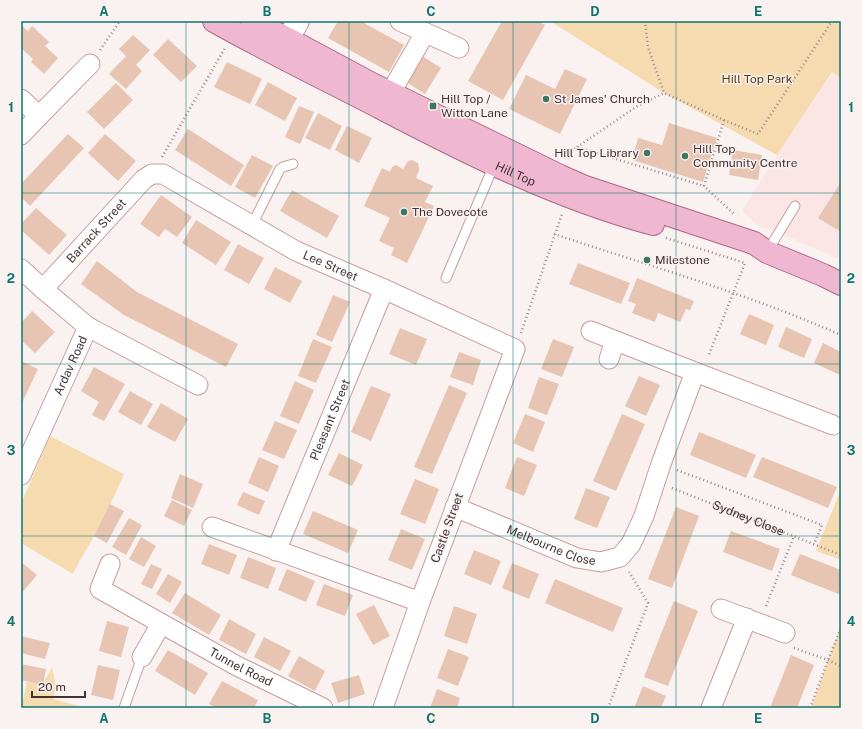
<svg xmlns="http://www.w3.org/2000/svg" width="862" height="729" font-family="'Public Sans',sans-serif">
  <rect width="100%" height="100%" fill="#faf1f1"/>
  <path fill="#fbe6e5" d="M833,72L841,78V260L789,237L757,225L742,211L777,155Z"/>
  <path fill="#f6dbb0" d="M550,21H841V78L832,72L777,155L664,93Z
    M50,436L124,474C115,495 105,516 94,536C87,549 79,561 73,574L21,543V504Z
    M841,489V560L816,551Z
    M841,625V708H811Z
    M52,667L56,687L53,699L86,708H21L27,682L43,684Z"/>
  <path fill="#e7c5b2" d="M338,21H364V23L404,45L389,72L328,38Z
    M502,21H538L545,25L503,100L468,81Z
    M21,25L28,31L32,26L49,42L45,46L58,58L44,74L31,62L33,59L21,48Z
    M133,35L150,50L136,65L142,71L126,89L109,74L126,56L119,49Z
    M168,39L197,66L181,82L153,55Z
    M422,56L441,68L425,94L406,82Z
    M227,62L262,79L250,104L214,87Z
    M565,69L587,79L560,134L509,109L526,75L555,89Z
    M268,82L297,98L285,121L255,105Z
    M116,83L133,100L104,129L87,112Z
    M299,106L314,112L300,144L285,137Z
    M318,113L342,126L330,150L305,138Z
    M669,123L717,138L703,182L632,160L638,138L662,145Z
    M347,126L372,138L359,163L335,150Z
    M188,129L244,165L231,186L175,150Z
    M68,134L84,148L30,206L21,197V184Z
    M105,134L136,161L118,181L88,153Z
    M733,150L762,155L758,180L729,175Z
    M252,155L273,166L255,198L235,187Z
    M412,160L418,163L419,168V170L416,178L433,186L425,202L434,206L407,263L391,255L394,248L379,241L390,218L364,206L382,168L390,172L392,167L396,165L403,169L408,161Z
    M841,182V232L818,218Z
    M292,190L339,216L327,238L280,211Z
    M161,195L192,217L177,237L165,229L159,237L140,224Z
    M36,208L67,235L49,255L21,230V224Z
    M196,220L231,242L216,265L182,243Z
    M238,244L264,258L249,284L224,270Z
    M97,261L137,292L238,344L226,367L124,315L81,284Z
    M578,263L630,283L621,304L569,284Z
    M275,267L302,281L290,303L264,289Z
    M637,278L694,301L690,310L686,309L680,322L658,313L655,322L632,313L636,304L628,301Z
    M333,295L350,302L332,342L316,335Z
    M32,311L55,332L35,353L21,340V323Z
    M749,314L774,325L766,345L740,334Z
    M786,327L812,339L804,358L778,347Z
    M400,328L427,339L416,365L389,354Z
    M313,339L332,347L316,383L298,376Z
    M553,339L574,347L562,377L541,369Z
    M823,343L841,352V373L840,375L814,363Z
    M459,352L481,360L473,385L450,377Z
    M21,361L38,369L21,405Z
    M94,367L125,384L104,421L92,415L99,402L81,391Z
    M639,376L660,385L646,416L625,406Z
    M539,377L559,384L547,415L528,408Z
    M295,381L314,390L299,424L280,416Z
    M449,385L467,393L432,474L414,467Z
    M371,386L391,394L371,441L351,432Z
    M130,391L153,404L141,425L118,412Z
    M161,403L188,419L175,442L147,427Z
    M525,414L545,422L533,452L513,443Z
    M622,414L645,424L616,491L593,481Z
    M275,421L297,430L284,459L262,450Z
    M699,432L756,455L746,478L690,455Z
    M339,453L363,465L352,486L328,475Z
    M259,457L279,466L268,492L248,483Z
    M517,457L537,465L524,496L505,488Z
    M762,457L837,487L828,508L753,477Z
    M180,474L203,484L193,508L171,498Z
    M415,479L439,489L425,524L400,514Z
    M586,488L610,497L597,528L574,519Z
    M243,492L265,501L259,515L237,505Z
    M172,500L192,510L184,526L164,516Z
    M110,504L124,511L107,543L94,536Z
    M676,507L699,516L672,588L648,579Z
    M313,511L358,530L348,553L303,534Z
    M129,518L142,525L126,555L112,547Z
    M401,529L425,539L412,570L388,560Z
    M731,531L780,549L772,571L723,552Z
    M141,537L156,546L144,567L129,559Z
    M209,544L237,555L229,575L201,564Z
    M474,550L501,561L491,585L464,574Z
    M800,554L841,570V595L791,575Z
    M248,557L276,568L268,589L240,578Z
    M21,562L37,575L21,594Z
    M512,563L539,574L529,599L502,588Z
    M151,564L162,569L152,589L141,584Z
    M287,569L315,581L306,602L278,590Z
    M168,574L182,582L170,603L156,594Z
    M555,579L623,608L613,632L545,603Z
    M324,584L353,595L345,616L316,605Z
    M185,593L221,615L209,635L172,613Z
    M674,601L698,611L668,686L644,677Z
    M374,605L390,636L373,645L356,614Z
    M454,606L477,614L467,644L444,636Z
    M229,619L256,634L246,654L219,640Z
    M107,621L129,627L121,657L99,651Z
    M21,636L50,643L45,659L21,653Z
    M264,637L291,651L280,671L254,657Z
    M448,649L469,657L458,686L437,678Z
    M168,650L208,673L195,695L155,671Z
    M791,655L814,665L799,703L797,708H770Z
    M299,656L325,671L315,691L288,676Z
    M21,664L46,669L43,685L21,680Z
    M98,665L120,670L113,700L91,695Z
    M359,675L365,694L338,703L331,683Z
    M222,681L258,700L254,708H217L209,704Z
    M643,686L666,696L661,708H634Z
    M437,689L460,698L457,708H430Z"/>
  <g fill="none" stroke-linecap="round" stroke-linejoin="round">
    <g stroke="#c79f9d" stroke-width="11">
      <path id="service" d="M252,225L280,169L283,167L293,164
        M767,252L795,206
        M446,278L494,165
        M124,708L142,657"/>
    </g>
    <g stroke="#c79f9d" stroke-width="21">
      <g id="minor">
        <path d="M400,21L459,48"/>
        <path d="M21,99L39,116"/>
        <path d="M383,106L425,33"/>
        <path d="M21,135L39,116L90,64"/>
        <path d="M21,269L43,289L88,327"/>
        <path id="s2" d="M43,289L144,179L152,174H163L296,251L384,289L515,349L420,602L383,708"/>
        <path d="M591,331L695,372"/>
        <path d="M609,359L615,341"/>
        <path id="s3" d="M21,475L88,327L198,385"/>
        <path id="s4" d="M455,507L577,558L601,562L620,557L631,544L644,516L661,464L695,372L833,425"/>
        <path d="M212,527L420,602"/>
        <path id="s5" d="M276,551L384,289"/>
        <path id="s6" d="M110,564L100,589L237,666L323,708"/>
        <path d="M721,609L785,633"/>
        <path d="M142,657L161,624"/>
        <path d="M711,708L747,618"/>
      </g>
    </g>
    <g stroke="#c79f9d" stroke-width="24">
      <path id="tertiary" d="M279,55L298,21"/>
    </g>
    <g stroke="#ab6a84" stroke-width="24">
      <g id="primary">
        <path id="s7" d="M214,21C269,52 325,79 381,108C469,154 557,198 653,224"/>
        <path d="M252,21L288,39L372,84L560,176L585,187L754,243L767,252L823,275L841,284"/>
      </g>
    </g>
    <g stroke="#968988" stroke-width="2.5" stroke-dasharray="1 3" stroke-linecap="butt">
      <path d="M645,21L648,47L664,93"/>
      <path d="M100,50L120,21"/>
      <path d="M724,120L704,186L735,215"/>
      <path d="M577,147L636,107L664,93L724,120L758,134L832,21"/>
      <path d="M565,156L577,147L704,186"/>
      <path d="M162,157L225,48"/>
      <path d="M554,234C650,266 748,294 841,335"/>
      <path d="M666,238L745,263L708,357"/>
      <path d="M521,333L562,214"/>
      <path d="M677,470L822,525L814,544"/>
      <path id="s1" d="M672,488L841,555"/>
      <path d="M766,606L794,536"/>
      <path d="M794,648L828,660L841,666"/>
      <path d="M608,708L648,603L629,572"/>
      <path d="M810,708L828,660L841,628"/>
    </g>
    <use href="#service" stroke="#fff" stroke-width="9"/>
    <use href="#minor" stroke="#fff" stroke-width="19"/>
    <use href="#tertiary" stroke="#fff" stroke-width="22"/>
    <use href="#primary" stroke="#efb8d0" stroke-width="22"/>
  </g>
  <path fill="none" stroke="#0f766e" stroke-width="1" stroke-opacity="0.55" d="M186,21V708M349,21V708M513,21V708M676,21V708M21,193H841M21,364H841M21,536H841"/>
  <g fill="#3a7660" stroke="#faf1f1" stroke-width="1.5">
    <circle cx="546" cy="99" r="4"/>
    <rect x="429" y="102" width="8" height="8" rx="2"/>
    <circle cx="647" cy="153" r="4"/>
    <circle cx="685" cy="156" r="4"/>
    <circle cx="404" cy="212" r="4"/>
    <circle cx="647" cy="260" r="4"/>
  </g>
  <g text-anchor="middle" stroke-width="3" stroke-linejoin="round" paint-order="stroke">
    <g font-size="12" fill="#573d07" stroke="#faf1f1">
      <text x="757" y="83">Hill Top Park</text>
    </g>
    <g font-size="12" fill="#423231" stroke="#faf1f1" text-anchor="start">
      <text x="441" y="103">Hill Top /<tspan x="441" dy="14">Witton Lane</tspan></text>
      <text x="554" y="103">St James' Church</text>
      <text x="693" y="153">Hill Top<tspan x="693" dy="14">Community Centre</tspan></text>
      <text x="639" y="157" text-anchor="end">Hill Top Library</text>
      <text x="412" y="216">The Dovecote</text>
      <text x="655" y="264">Milestone</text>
    </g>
    <g font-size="12" fill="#423231" stroke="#faf1f1">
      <text dy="4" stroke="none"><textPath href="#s7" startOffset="338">Hill Top</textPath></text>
      <text dy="4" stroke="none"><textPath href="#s2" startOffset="79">Barrack Street</textPath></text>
      <text dy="4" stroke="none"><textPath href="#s2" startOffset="361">Lee Street</textPath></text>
      <text dy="4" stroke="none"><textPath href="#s3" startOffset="120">Ardav Road</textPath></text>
      <text dy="4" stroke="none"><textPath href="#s5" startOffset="142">Pleasant Street</textPath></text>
      <text dy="4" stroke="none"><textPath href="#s1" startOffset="82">Sydney Close</textPath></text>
      <text transform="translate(447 528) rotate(-70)" y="4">Castle Street</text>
      <text dy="4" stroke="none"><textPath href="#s4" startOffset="104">Melbourne Close</textPath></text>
      <text dy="4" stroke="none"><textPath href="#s6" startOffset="188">Tunnel Road</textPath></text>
    </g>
  </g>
  <rect width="862" height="729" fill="none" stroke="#faf1f1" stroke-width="44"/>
  <path d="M32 691v6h53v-6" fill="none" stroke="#423231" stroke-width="2"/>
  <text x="38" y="691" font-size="12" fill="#423231" stroke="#faf1f1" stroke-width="3" paint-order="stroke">20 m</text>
  <rect x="22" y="22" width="818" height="685" fill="none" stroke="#0f766e" stroke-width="1.5"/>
  <g font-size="13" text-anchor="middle" font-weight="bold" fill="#0f766e">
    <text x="104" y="16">A</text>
    <text x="267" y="16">B</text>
    <text x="431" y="16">C</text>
    <text x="595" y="16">D</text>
    <text x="758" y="16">E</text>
    <text x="11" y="112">1</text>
    <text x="851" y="112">1</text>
    <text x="11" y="283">2</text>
    <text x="851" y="283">2</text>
    <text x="11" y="455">3</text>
    <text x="851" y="455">3</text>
    <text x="11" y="626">4</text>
    <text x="851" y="626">4</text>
    <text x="104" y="723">A</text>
    <text x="267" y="723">B</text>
    <text x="431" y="723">C</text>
    <text x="595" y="723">D</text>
    <text x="758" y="723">E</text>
  </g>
</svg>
